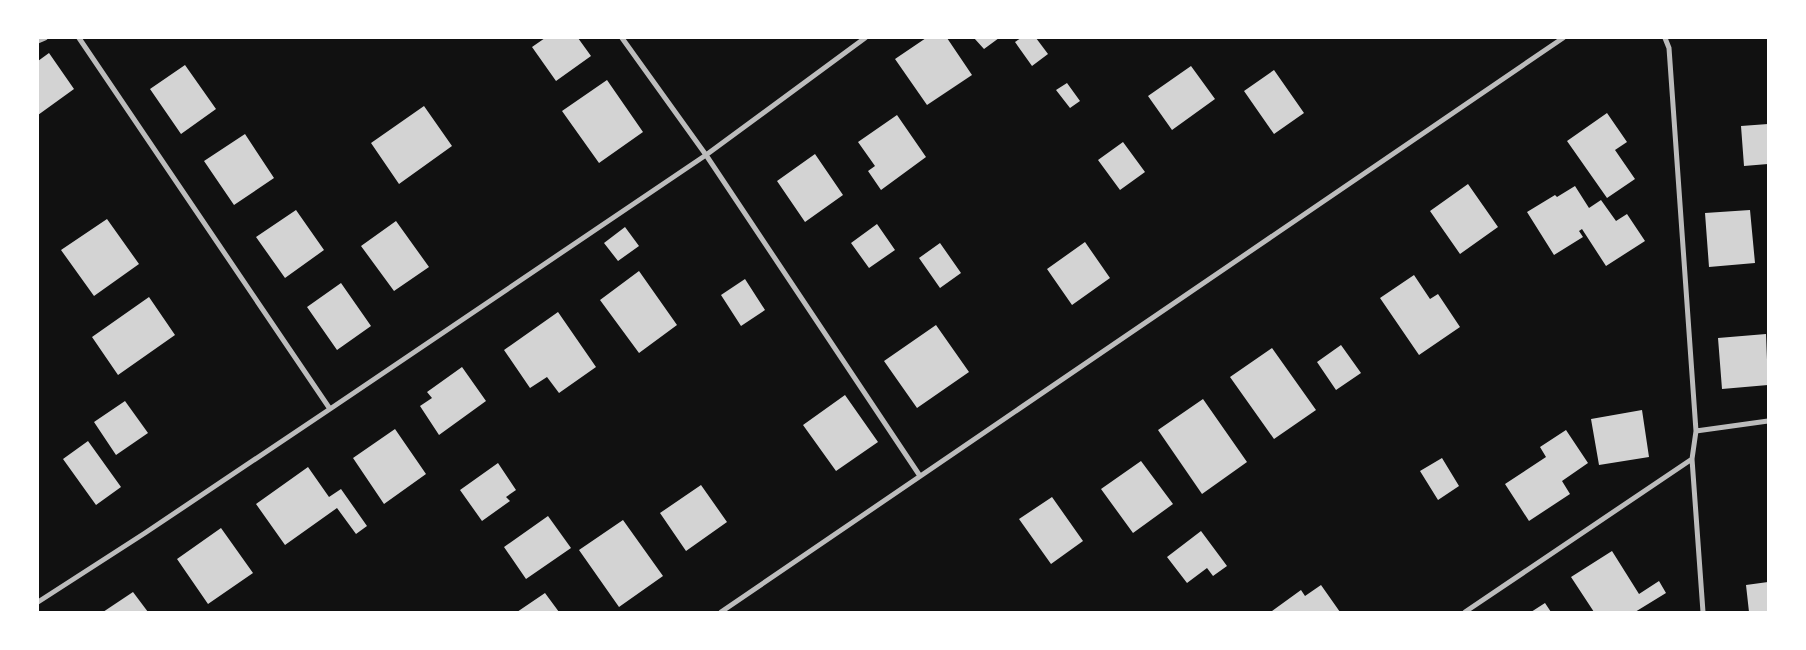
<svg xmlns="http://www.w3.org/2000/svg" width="1806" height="650" font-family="Lato,sans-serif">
  <rect width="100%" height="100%" fill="#111"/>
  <path fill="#d3d3d3" d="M545,38H578L591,56L556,81L532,47Z
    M926,38H947L972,75L927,105L895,59Z
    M974,38H999L984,49Z
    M1021,38H1036L1048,54L1032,66L1015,42Z
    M49,53L74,89L38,115V61Z
    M185,65L216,109L181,134L150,89Z
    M1191,66L1215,99L1172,130L1148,96Z
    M1274,70L1304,113L1274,134L1244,91Z
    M607,80L643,132L599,163L562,111Z
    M1067,83L1080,101L1070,108L1056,90Z
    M424,106L452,146L399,184L371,143Z
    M1607,113L1627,142L1615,150L1635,179L1607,198L1567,141Z
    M897,115L926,157L881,190L868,171L875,166L858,142Z
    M1768,124V164L1744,166L1741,126Z
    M245,134L274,178L234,205L204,161Z
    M1123,142L1145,172L1120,190L1098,160Z
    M815,154L843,195L805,222L777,181Z
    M1468,184L1498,227L1460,254L1430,211Z
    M1575,186L1589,208L1601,200L1616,221L1627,214L1645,241L1606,266L1582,229L1579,231L1583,237L1554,255L1527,212L1555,195L1557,197Z
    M296,210L324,250L285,278L256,237Z
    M1750,210L1755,263L1709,267L1705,213Z
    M107,219L139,264L94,296L61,250Z
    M396,221L429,267L394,291L361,246Z
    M877,224L895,250L869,268L851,243Z
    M625,227L639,246L618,261L604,243Z
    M1085,242L1110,278L1072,305L1047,269Z
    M940,243L961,273L940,288L919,258Z
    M639,271L677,325L639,353L600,300Z
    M1414,275L1430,299L1438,294L1460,327L1419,355L1380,298Z
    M745,279L765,310L741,326L721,295Z
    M341,283L371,326L337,350L307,307Z
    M149,297L175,335L118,375L92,337Z
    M558,312L596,367L559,393L547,377L530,388L504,350Z
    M936,325L969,372L917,408L884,361Z
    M1766,334L1768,385L1722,389L1718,338Z
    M1341,345L1361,373L1336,390L1317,362Z
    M1272,348L1316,410L1274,439L1230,377Z
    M462,367L486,401L439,435L420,406L432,398L427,392Z
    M845,395L878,442L836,471L803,425Z
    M1203,399L1247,462L1202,494L1158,430Z
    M125,401L148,433L116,455L94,422Z
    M1642,410L1649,457L1599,465L1591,419Z
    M395,429L426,474L384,504L353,458Z
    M1566,430L1588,463L1562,481L1570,494L1529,521L1505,484L1546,457L1540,447Z
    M88,441L121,487L96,505L63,459Z
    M1442,458L1459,486L1438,500L1420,471Z
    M1141,461L1173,504L1133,533L1101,489Z
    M498,463L516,490L506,497L510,501L482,521L460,490Z
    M308,467L329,497L341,489L367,526L356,534L337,508L285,545L256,504Z
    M701,485L727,522L686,551L660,513Z
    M1052,497L1083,541L1051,564L1019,519Z
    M548,516L571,548L526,579L504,547Z
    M623,520L663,576L619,607L579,550Z
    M221,528L253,573L208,604L177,559Z
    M1201,531L1227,566L1213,576L1207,568L1187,583L1167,557Z
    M1612,551L1639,594L1659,581L1666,593L1635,612H1594L1571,577Z
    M1768,582V612H1749L1746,585Z
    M1321,585L1340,612H1273L1272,611L1301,590L1305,596Z
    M133,592L148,612H103Z
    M545,593L559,612H517Z
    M1545,603L1551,612H1531Z"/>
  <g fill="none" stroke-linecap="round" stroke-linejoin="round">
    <path stroke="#bcbcbc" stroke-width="5" d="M79,38L330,409
      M622,38L706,155L920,476
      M1665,38L1669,48L1696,431L1692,459L1703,612
      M38,41L45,38
      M1696,431L1768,421
      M38,602L145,533L330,409L706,155L865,38
      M721,612L1563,38
      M1465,612L1692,459"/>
  </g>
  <rect width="1806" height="650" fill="none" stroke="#ffffff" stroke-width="78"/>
</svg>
